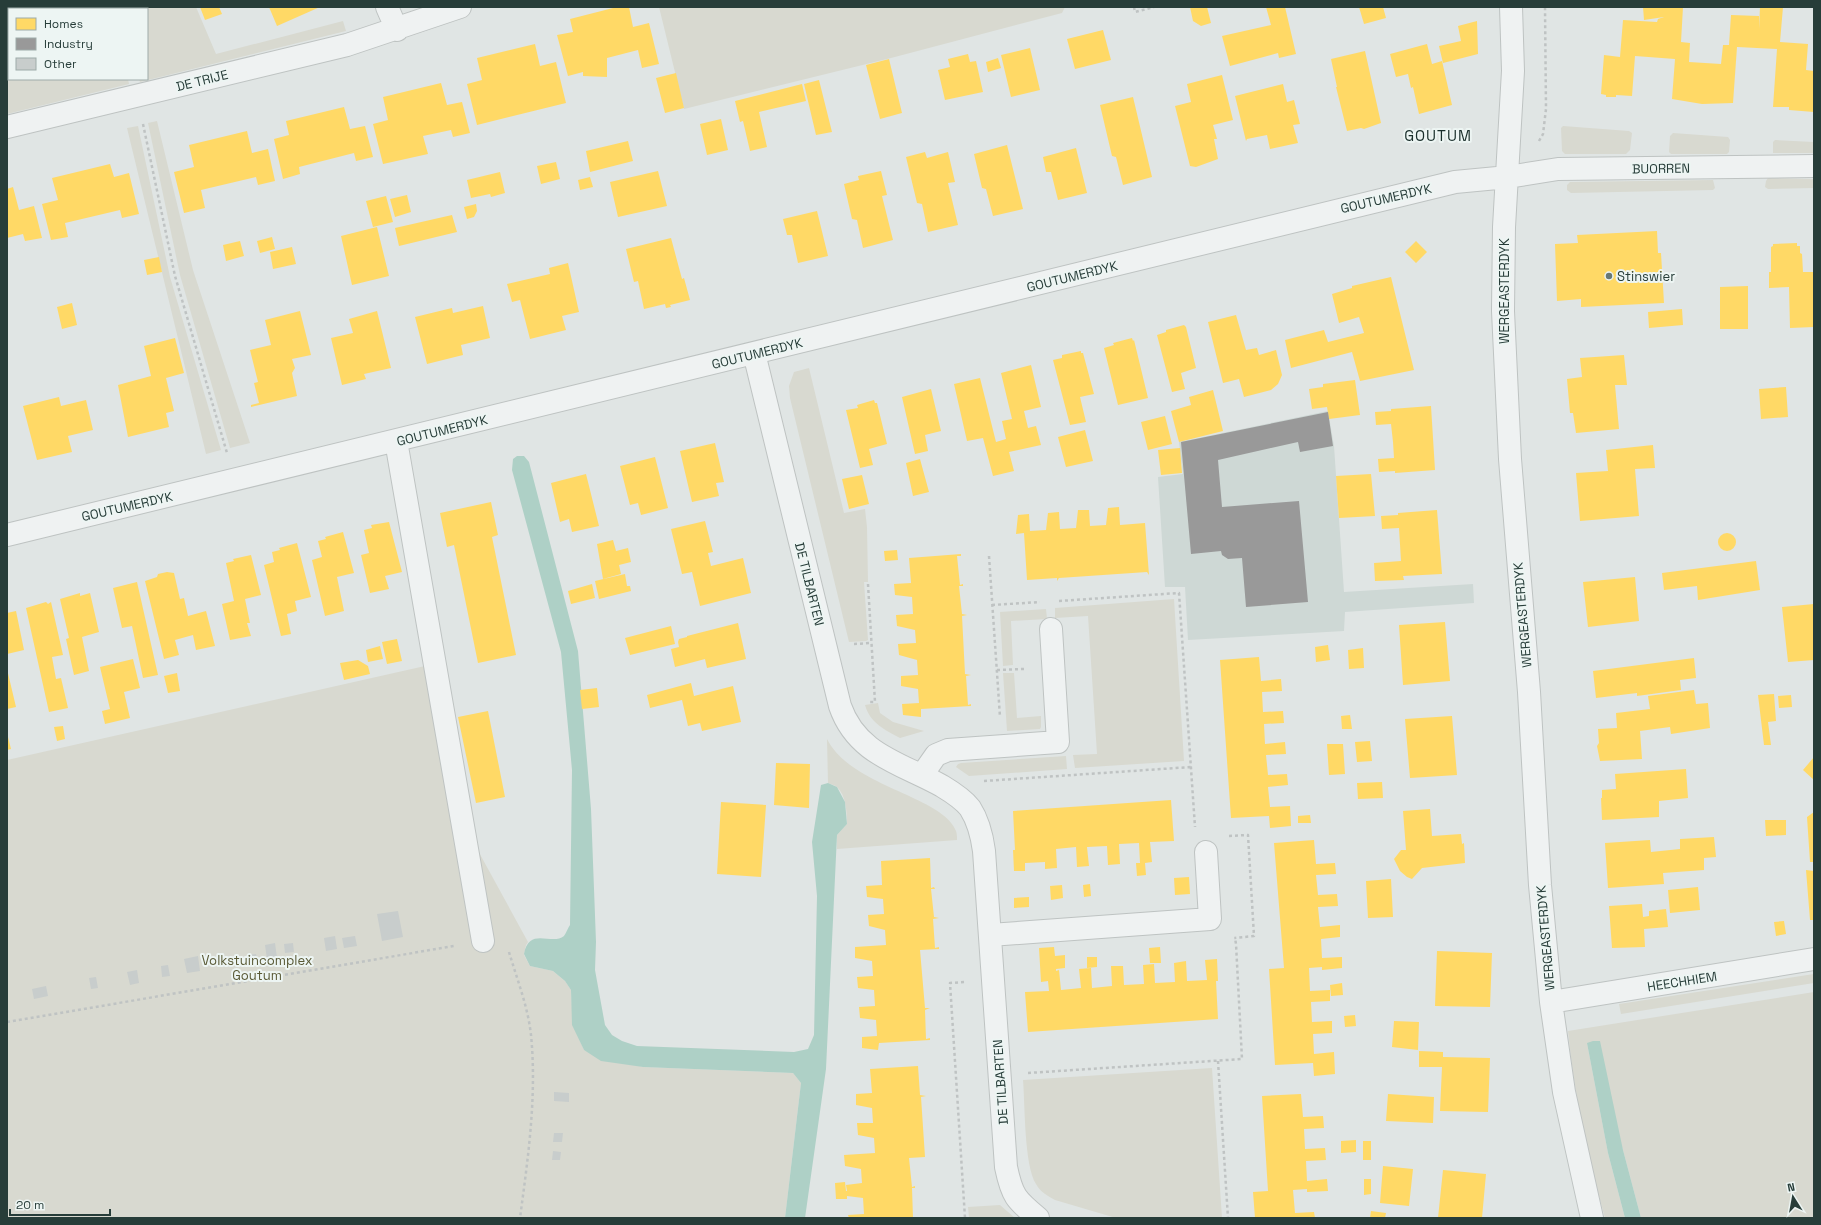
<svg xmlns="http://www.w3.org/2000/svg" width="1821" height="1225" font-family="'Space Grotesk',sans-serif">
  <rect width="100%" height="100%" fill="#e0e5e4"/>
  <path fill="#ced8d5" d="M1328,411L1334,446L1344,592L1473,584L1474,603L1345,612L1344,631L1188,640L1185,587H1165L1158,477L1183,474L1179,442Z"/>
  <path fill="#d8d9d0" d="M123,7H196L216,54L343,21L346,31L140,82L139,79H147V9H124Z
    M659,7H1065L1062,13L891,58L684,109Z
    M9,26V79H128L129,84L7,114V27Z
    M157,121L193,270L250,443L230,448L180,275L148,123Z
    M138,126L170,277L221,450L206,454L127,128Z
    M1563,126L1629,131L1632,133L1630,150L1626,154H1565L1562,151L1561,128Z
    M1673,133L1728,137L1730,140L1729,152L1727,154H1671L1669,152L1670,136Z
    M1775,140L1814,142V153H1773V142Z
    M1768,178L1814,179V188L1768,189L1765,187L1766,181Z
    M1713,180L1715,188L1713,190L1571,193L1567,190V185L1570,182Z
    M809,368L844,513L865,509L867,527L868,582H864L868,640L866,641L849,642L790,398L789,386L794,372Z
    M410,465L456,719L476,847L528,942L526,945L524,955L530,966L553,971L565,981L571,990L573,1025L584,1050L643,1067L793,1073L801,1083L785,1218H7V760L425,666Z
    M1174,599L1184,761L1075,768L1073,755L1097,754L1088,616L1055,618V608Z
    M1046,609L1047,619L1011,621L1013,665L1003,666L1000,612Z
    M1003,673H1014L1017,718L1041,716V727L1040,729L1007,731Z
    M878,703L880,713L893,722L924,731L900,738C885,730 870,723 865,705Z
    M827,739C851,787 943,796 956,831C957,834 957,837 957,840L837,849V835L847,824C847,813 846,795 837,787C835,785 830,784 828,783Z
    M1066,756L1067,769L969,776L956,767L958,764L961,763Z
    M1814,974V983L1621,1014L1619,1004Z
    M1814,992V1218H1641L1623,1150L1587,1043L1608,1153L1625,1218H1605C1588,1157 1574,1095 1568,1031Z
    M1212,1068L1222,1218H1116L1055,1200C1048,1196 1040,1192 1036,1184C1024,1166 1025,1104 1023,1080Z
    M1000,1205L1015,1218H969L968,1207Z"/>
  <path fill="#aed0c6" d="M517,456H524L529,462L578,651L591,809L596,942L595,970L605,1025L612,1035L622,1041L637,1046L794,1052L808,1049L814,1035L817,896L812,842L821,785L828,783L837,787L845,802L847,824L837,835L826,1069L805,1218H785L801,1083L793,1073L643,1067L601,1061L584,1050L572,1025L571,990L565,981L553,971L530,966L524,954C529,926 552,946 564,936C566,933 568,928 570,925L572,770L561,652L512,470L513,459Z
    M1593,1041H1600L1623,1150L1641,1218H1625L1608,1153L1587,1043Z"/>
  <path fill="#ffd966" d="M200,7H219L222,14L205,20Z
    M269,7H320L277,26Z
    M617,7H629L633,27L649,23L659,64L642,68L638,50L607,58V77L583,76V72L568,76L557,35L573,32L570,19Z
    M1190,7H1207L1211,23L1201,26L1193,21Z
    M1266,7H1285L1296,54L1279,58L1278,53L1230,66L1222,36L1271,25Z
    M1359,7H1383L1386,18L1364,24Z
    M1643,7H1683L1681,42L1690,43L1689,62L1721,64L1723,45H1729L1731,15L1759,16V29L1760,7H1783L1780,42L1808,44L1806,70L1814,71V112L1789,110V107H1773L1777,49L1737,47L1733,103L1702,104L1672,99L1675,59L1635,56L1632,96L1616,95V97H1606V95L1601,94L1604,55L1620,57L1623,20L1657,22L1658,19L1664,17L1644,20Z
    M1477,21L1478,54L1443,63L1439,46L1461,41L1458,26Z
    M1103,30L1111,60L1075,69L1067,39Z
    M535,44L540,66L556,62L566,103L477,125L467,84L482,80L477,58Z
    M1427,44L1432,64L1442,61L1452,105L1419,114L1413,87L1411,88L1408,74L1396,77L1390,54Z
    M1030,48L1040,90L1011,97L1001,55Z
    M1365,51L1381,123L1364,129L1361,128L1347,131L1336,87H1337L1331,59Z
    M968,54L970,62L976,61L983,92L945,100L938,70L950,67L948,59Z
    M998,58L1001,68L988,72L986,62Z
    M889,59L902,113L880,119L866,65Z
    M676,73L684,108L665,113L656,78Z
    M1222,75L1233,120L1213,125L1217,139H1214L1218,159L1196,167L1190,166L1175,106L1191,102L1187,84Z
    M819,80L832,132L816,135L804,84Z
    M441,83L447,105L462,102L470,133L453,137L451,130L423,136L428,154L383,164L373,124L388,120L383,97Z
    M802,84L806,101L759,112L767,147L750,151L743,121L740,122L735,101Z
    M1283,84L1287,102L1294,100L1300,124L1293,125L1298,143L1270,149L1267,135L1247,139L1246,141L1235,96Z
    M1133,97L1152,177L1123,185L1116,157L1112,156L1100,105Z
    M344,107L350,129L365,126L373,157L356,161L354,153L299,167L300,174L283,179L274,139L289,135L286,121Z
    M721,119L728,150L707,155L700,124Z
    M247,131L252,153L268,149L275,181L258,185L256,177L201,190L205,208L184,213L174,172L194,167L189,145Z
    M628,141L633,161L590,172L586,151Z
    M1007,145L1023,209L993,216L986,189L982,188L974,154Z
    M1076,148L1087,193L1058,200L1051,172H1046L1043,157Z
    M925,152L927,158L948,152L955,182L948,183L958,225L928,232L922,204L917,203L906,157Z
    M556,162L560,179L541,184L537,166Z
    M110,164L114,177L129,173L139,214L122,218L120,210L65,223L68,237L51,240L42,204L58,200L52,178Z
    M658,171L667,206L618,217L610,182Z
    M881,171L887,195L882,196L893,240L863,248L857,220L852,219L844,184L859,180L858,176Z
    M500,172L505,193L491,197L490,194L471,198L467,180Z
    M590,177L593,187L580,190L578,180Z
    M13,187L19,210L34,206L42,238L25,241L23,234L7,238V189Z
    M407,195L411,212L395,217L390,199Z
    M386,196L393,222L373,227L366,201Z
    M476,204L477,211L474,217L467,219L464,207Z
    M817,211L828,256L798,263L792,235H787L783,219Z
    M452,215L457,232L399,246L395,228Z
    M377,227L389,276L352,285L341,236Z
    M1657,231L1658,253H1661L1664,303L1581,307V299L1557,301L1555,244L1578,243L1577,235Z
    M272,237L275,249L260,253L257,241Z
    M671,238L682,279L684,278L690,300L670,305L671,307L666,308L665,304L644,309L638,281L634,282L626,249Z
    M240,241L244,256L226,261L223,245Z
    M1416,241L1427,252L1416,263L1405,252Z
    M1797,243V246H1800V253L1802,254L1803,272H1814V327L1790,328L1789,287L1769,288V272H1771V247L1773,246V244Z
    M292,247L296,264L273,269L270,252Z
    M159,257L162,272L147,275L144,260Z
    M568,263L579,312L562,316L566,330L530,339L520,300L512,302L507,284L550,274L549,268Z
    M1391,277L1414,370L1360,381L1352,352L1291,368L1285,340L1324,330L1328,342L1364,333L1359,317L1339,323L1332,294L1352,288V286Z
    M1748,286V329H1720V287Z
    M72,303L77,325L62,329L57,307Z
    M483,306L490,338L461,345L463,355L427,364L415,317L452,308L453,313Z
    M1682,309L1683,325L1649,328L1648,312Z
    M300,311L311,355L292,359L295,368L292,373L297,396L251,407V405L259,403L254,383L258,382L250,350L271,345L265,320Z
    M377,311L391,368L364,374L366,379L342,385L331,338L353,333L349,319Z
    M1236,315L1246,350L1257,348L1259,355L1276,350L1282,375L1278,384L1271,390L1244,397L1239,379L1223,383L1208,322Z
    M1184,325L1186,327L1196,368L1181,373L1185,389L1172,392L1157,335L1166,332V330Z
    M175,338L184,373L166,378L174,411L166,413L169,427L128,437L118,385L151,376L144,346Z
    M1132,338L1133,341L1134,340L1148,398L1118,405L1104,348L1114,345L1113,343Z
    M1081,351V353H1083L1094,394L1080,397L1086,422L1070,425L1053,360L1062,358V355Z
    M1624,355L1627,385H1615L1619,429L1576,433L1573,413H1570L1567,379L1582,377L1580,358Z
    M1031,365L1041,407L1024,411L1028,428L1036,426L1041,445L1009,452L1014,471L993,476L983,438L967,441L954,384L980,378L996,442L1006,439L1002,421L1012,419L1001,373Z
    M1355,380L1360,415L1329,419L1327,407L1312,409L1309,389L1323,387V384Z
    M1786,387L1788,417L1761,419L1759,389Z
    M931,389L941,431L925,435L928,451L915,454L902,397Z
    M1213,390L1223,431L1179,442L1171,411L1191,405L1189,397Z
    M59,397L61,406L86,400L93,430L68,436L72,452L37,460L23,406Z
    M874,400L875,403H877L887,444L869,449L873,465L860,468L846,410L858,408L857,405Z
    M1431,406L1435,470L1395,473V471L1379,472L1378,459L1394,458L1393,442L1391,424L1376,425L1375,412L1391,411V409Z
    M1165,416L1172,444L1148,450L1141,422Z
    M1085,430L1093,461L1066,467L1058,437Z
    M715,443L724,482L716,483L719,496L692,502L680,451Z
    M1653,445L1655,468L1635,469L1639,516L1580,521L1576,473L1608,471L1606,450Z
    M1180,448L1182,473L1161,475L1158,450Z
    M655,457L668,508L641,515L638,503L630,505L620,466Z
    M920,459L929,492L913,496L906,463Z
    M586,474L599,526L572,532L569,519L560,522L551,483Z
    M1371,474L1375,516L1339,518L1336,476Z
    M862,475L869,504L849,509L842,479Z
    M491,502L498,535L492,537L516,655L478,663L454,545L447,547L440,513Z
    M1119,507L1120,525L1145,523L1149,575L1147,572L1059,578L1057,581V578L1027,580L1024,533L1016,534L1018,515L1029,514L1030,531L1046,530L1048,513L1059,512L1060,529L1076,528L1078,510H1089L1090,526L1106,525L1108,508Z
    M1437,510L1442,574L1403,576L1404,580L1375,581L1374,563L1401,561L1399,528L1382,529L1381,516L1398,515V513Z
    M705,521L713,552L708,553L711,566L743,558L751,593L700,606L692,572L682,574L671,529Z
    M389,522L402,572L385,576L389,589L370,593L361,555L369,553L364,530L372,528L371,525Z
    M343,532L354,573L337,577L344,611L325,616L312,560L322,557L318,541L326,539L325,537Z
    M1718 542a9 9 0 1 1 18 0a9 9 0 1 1-18 0Z
    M613,540L616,551L628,548L631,562L619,565L621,574L603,579L597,544Z
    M297,543L311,597L295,601L297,611L287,614L291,634L281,636L264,565L274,562L272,552L280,550L279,548Z
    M897,550L898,560L885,561L884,551Z
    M961,554V556H957L960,585L963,584V586H959L962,614L967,615L962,616L965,674L971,675L966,676L968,705L971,704V706L921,709V717L903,715L902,704L919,703L918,689L901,686V676L918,675L917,660L899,655L898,644L916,643L915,630L897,626L896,615L913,614L912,597L895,595L894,584L911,583L909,558Z
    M251,555L261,595L245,599L250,623H247L251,636L230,640L222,604L234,601L226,563L234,561L233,559Z
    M1756,561L1760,590L1698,600L1697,586L1664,590L1662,573Z
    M167,572L174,573L180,599L184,598L188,616L206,611L215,646L196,650L193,635L175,640L179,655L164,659L145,581L157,577L158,574Z
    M625,574L627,586H630L631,591L599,599L595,581Z
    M1635,577L1639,621L1588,627L1583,582Z
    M137,582L158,675L143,678L132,626L122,628L113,588Z
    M592,584L595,598L571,604L568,591Z
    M80,593V596L90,593L99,632L82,637L89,671L74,675L66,639L69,638L60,599Z
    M46,602L48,604L51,602L63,655L52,657L56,679L61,678L68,708L49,712L26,608Z
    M1814,604V660L1788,662L1782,607Z
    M16,611L24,650L7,654V613Z
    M1445,622L1450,681L1403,685L1399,625Z
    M738,623L746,659L707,668L705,659L675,667L671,649L679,647L678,642L679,639L687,637V636Z
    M671,626L675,644L630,655L625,638Z
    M397,639L402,661L387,664L382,642Z
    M1328,645L1330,660L1316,662L1315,647Z
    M380,646L383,659L368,662L366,650Z
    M1363,648L1364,668L1349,669L1348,650Z
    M1259,657L1261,681L1281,679L1282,691L1262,692L1263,712L1283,711L1284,723L1264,724L1265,744L1285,742L1286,754L1266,755L1268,775L1287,774L1288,785L1268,787L1270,807L1290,806L1291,826L1270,828L1269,816L1231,818L1220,660Z
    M1694,658L1696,678L1680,680L1681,690L1637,696V693L1596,698L1593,671Z
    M133,659L140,688L124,692L130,718L105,724L102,711L110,709L100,667Z
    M358,660L368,666L370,674L344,680L340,663Z
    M7,669L16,707L7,709Z
    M177,673L180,691L168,693L164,676Z
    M691,683L694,696L733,686L741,722L702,731L700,723L688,726L682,700L650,708L647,695Z
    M597,688L599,707L582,709L580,690Z
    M1694,690L1696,704L1708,703L1710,728L1671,734L1670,727L1640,731L1642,759L1600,761L1597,746L1599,743L1598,729L1617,728L1616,713L1650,709L1648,696Z
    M1774,694L1776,721L1768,722L1771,745H1764L1758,695Z
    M1791,695L1792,707L1779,708L1778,696Z
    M488,711L505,797L476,803L458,717Z
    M1350,715L1352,729H1342L1341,716Z
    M1452,716L1457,775L1410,778L1405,719Z
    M63,726L65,739L57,741L54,727Z
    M7,733L11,749L7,750Z
    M1370,741L1372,761L1357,762L1355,742Z
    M1327,744H1343L1345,774L1329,775Z
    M1814,757V780L1803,770Z
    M776,763L810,764L809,808L774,805Z
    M1686,769L1688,798L1659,801V817L1602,820L1601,798H1602V790L1616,789L1615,774Z
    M1382,782L1383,798L1358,799L1357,783Z
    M1171,800L1174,841L1150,842L1152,862L1145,863L1146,875L1137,876L1136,863H1140L1139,843L1119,844L1120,864L1108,865L1107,846L1087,847L1089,866L1077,867L1076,847L1056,849L1057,868L1045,869V862L1025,863V871H1014L1013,850H1015L1013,811Z
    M721,802L766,805L761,877L717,874Z
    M1430,809L1432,836L1461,834L1462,844L1464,843L1465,863L1422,868L1412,879L1407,877L1400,871L1394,859L1401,850H1406L1403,811Z
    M1814,812V862H1810L1807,817Z
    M1310,815L1311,823H1298V816Z
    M1765,820H1786V835L1766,836Z
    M1714,837L1716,857L1704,858V870L1663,873L1664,884L1608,888L1605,843L1650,840L1651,852L1680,849V839Z
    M1314,840L1316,864L1335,863L1336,874L1316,875L1318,895L1337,894L1338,906L1318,907L1320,927L1340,925V937L1321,939L1322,958L1342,957V968L1322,970V967L1309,968L1310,991L1330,990V1001L1311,1002L1312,1022L1332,1021V1033L1313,1034L1314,1054L1334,1052L1335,1074L1314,1076L1313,1063L1275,1065L1269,969L1284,968L1274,843Z
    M930,858L931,888L934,887L935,889H931L934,917L939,918L933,919L935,948L939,947V949L920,950L925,1008H930L925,1010L926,1039L930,1038V1040L879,1043L878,1050L862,1048V1037L877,1036L876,1020L860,1018L859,1007L875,1006L874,990L858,988L857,977L873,976L872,961L855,958V947L886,945L885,930L869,926L868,915L884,914L883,899L867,897L866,886L882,885L881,861Z
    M1806,870L1814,871V920H1810Z
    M1189,877L1190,894L1175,895L1174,878Z
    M1391,879L1393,917L1368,918L1366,881Z
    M1090,884L1091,896L1084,897L1083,885Z
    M1062,885L1063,898L1051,900L1050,886Z
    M1698,887L1700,910L1670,913L1668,890Z
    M1029,897V907L1014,908V898Z
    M1642,904L1643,917L1649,916V911L1666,909L1668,927L1644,929L1645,947L1612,948L1609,906Z
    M1784,921L1786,934L1776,936L1774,922Z
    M1054,947L1055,956L1065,955V968L1056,969V971L1059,970L1061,990L1081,988L1079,969L1091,968L1092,988L1112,986L1111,966H1123L1124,985L1144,984L1143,965L1154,964L1155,983L1175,982L1174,963L1186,961L1187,981L1207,980L1205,960L1217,959L1218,981H1216L1218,1019L1028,1032L1025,992L1049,991L1048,981L1041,982L1039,948Z
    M1160,947L1161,963H1150L1149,948Z
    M1437,951L1492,953L1490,1007L1435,1006Z
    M1087,957H1097V967L1087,968Z
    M1342,983L1343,995L1331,996L1330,985Z
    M1355,1015L1356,1026L1345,1027L1344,1016Z
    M1394,1021L1419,1022L1418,1050L1392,1047Z
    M1419,1051L1443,1052V1057L1490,1058L1488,1112L1440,1111L1442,1067H1419Z
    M918,1066L920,1095L926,1096L921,1097L925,1157L909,1158L912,1187L915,1186V1188H912L913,1218H849L848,1215L864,1214L863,1198L847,1196V1199H836L835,1183L845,1182L846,1191H847L846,1185L862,1183L861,1169L845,1166L844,1155L875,1153L874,1138L858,1135L857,1123H873L872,1108L856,1105V1094L872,1093L870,1069Z
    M1301,1094L1303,1117L1323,1116L1324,1128L1304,1129L1305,1149L1325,1148L1326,1160L1306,1161L1307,1181L1327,1179L1328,1191L1307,1192V1189L1293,1190L1295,1213L1314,1212L1315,1218H1255L1253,1192L1268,1191L1262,1096Z
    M1388,1094L1434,1097L1433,1123L1386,1121Z
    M1356,1140V1152L1341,1153V1141Z
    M1363,1141H1371V1160H1363Z
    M1383,1166L1413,1169L1409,1206L1380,1203Z
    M1443,1170L1486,1174L1482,1218H1438Z
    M1364,1179H1371V1194L1364,1195Z
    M1371,1211L1386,1213L1385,1218H1370Z"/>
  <path fill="#999" d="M1328,412L1333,446L1300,452L1298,442L1218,460L1222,507L1299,501L1308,602L1246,607L1242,558L1228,559L1222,555L1221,551L1191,554L1181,442Z"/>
  <path fill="#c8cdcc" d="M398,911L403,937L382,941L377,914Z
    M335,936L337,949L326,951L324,938Z
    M355,936L357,946L344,948L342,938Z
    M275,943L277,958L267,959L265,945Z
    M293,943L294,952L285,953L284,944Z
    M256,954L258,963L249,964L247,955Z
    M198,956L200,971L187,973L184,959Z
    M231,956L233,966L224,967L222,957Z
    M168,965L170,976L162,977L161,966Z
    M137,970L139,983L130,985L127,972Z
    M96,977L98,988L91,989L89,978Z
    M46,986L48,996L34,999L32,989Z
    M554,1092L569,1093V1102L554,1101Z
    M554,1133H563L562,1142H553Z
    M553,1151L561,1152L560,1160H552Z"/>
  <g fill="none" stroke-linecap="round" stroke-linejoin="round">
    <g stroke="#bec3c2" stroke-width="24">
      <path id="minor" d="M387,7L397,30
        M1511,7L1513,71L1504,227L1503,311L1510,459L1529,692L1540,885L1551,1002L1564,1092L1592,1218
        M7,127L347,45L460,7
        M754,353L840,706C857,755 901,763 942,786C952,792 963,799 970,808C979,822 982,836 984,851L1006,1167C1012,1196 1016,1200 1038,1218
        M396,441L483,941
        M7,535L1455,182L1508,177L1558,169L1814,166
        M922,775L936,755L948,750L1058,742L1051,629
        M990,935L1210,919L1206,852
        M1551,1002L1814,959"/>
    </g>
    <path stroke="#bfc3c3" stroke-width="2.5" stroke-dasharray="3 3" stroke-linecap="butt" d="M118,7L119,9
      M1134,7L1135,12L1154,7
      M143,124L175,276L227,453
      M1539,141L1543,134L1546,109L1545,7
      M989,556L1000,717
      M868,584L875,702H870
      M1059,601L1179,593L1195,827
      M992,605L1040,602
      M854,644L871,643
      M997,670L1024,669
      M984,781L1191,767
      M1229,836L1248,835L1254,936L1235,938
      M509,952C517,979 528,1007 531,1035C537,1096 528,1158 520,1218
      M964,982L950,983L965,1218
      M7,1022L454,946
      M1218,1061L1228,1218
      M1028,1073L1242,1059L1236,944L1235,938H1234"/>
    <use href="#minor" stroke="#eff2f2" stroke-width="22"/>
  </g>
  <circle fill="#687875" stroke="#edf5f3" stroke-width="1.5" cx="1609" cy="276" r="4"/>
  <g text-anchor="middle" stroke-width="4" stroke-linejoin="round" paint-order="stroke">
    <g font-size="13" fill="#273d39" stroke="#edf5f3">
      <text transform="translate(202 80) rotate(-14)" y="5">DE TRIJE</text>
      <text transform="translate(1661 168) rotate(-1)" y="5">BUORREN</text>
      <text transform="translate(1386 198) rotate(-13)" y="5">GOUTUMERDYK</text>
      <text transform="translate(1072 276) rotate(-14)" y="5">GOUTUMERDYK</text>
      <text transform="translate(1504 291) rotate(-90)" y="5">WERGEASTERDYK</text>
      <text transform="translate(757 353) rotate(-14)" y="5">GOUTUMERDYK</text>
      <text transform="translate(442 430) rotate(-14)" y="5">GOUTUMERDYK</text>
      <text transform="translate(127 506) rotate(-13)" y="5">GOUTUMERDYK</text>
      <text transform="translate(810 584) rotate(76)" y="5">DE TILBARTEN</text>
      <text transform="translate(1522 615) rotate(-95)" y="5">WERGEASTERDYK</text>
      <text transform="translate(1545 938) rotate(-95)" y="5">WERGEASTERDYK</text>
      <text transform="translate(1682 981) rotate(-9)" y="5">HEECHHIEM</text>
      <text transform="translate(1000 1082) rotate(-94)" y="5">DE TILBARTEN</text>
    </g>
    <g font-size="13" fill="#273d39" stroke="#edf5f3" text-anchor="start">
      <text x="1617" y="281">Stinswier</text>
    </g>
    <g font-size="13" fill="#595935" stroke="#edf5f3">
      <text x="257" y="965">Volkstuincomplex<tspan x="257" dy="15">Goutum</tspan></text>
    </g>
    <g font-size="15" letter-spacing="1" fill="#1a2e2b" stroke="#edf5f3">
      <text x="1438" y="141">GOUTUM</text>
    </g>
  </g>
  <rect width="1821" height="1225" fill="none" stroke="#273d39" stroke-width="16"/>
  <rect x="8" y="8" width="140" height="72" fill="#edf5f3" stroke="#9eaba9"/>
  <rect x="16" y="18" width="20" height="12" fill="#ffd966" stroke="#9eaba9"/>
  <text x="44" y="28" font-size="12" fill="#273d39">Homes</text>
  <rect x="16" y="38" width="20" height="12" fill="#999999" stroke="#9eaba9"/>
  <text x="44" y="48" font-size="12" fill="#273d39">Industry</text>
  <rect x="16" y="58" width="20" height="12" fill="#c8cdcc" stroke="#9eaba9"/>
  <text x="44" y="68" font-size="12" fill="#273d39">Other</text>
  <g transform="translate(1793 1197) rotate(349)" stroke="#edf5f3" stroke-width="3" paint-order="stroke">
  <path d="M0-3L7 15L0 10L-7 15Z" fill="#273d39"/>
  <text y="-6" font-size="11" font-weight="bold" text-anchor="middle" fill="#273d39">N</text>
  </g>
  <path d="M10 1209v6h100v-6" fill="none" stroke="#273d39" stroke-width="2"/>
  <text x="16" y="1209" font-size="12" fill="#273d39" stroke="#edf5f3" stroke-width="3" paint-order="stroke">20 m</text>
</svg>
